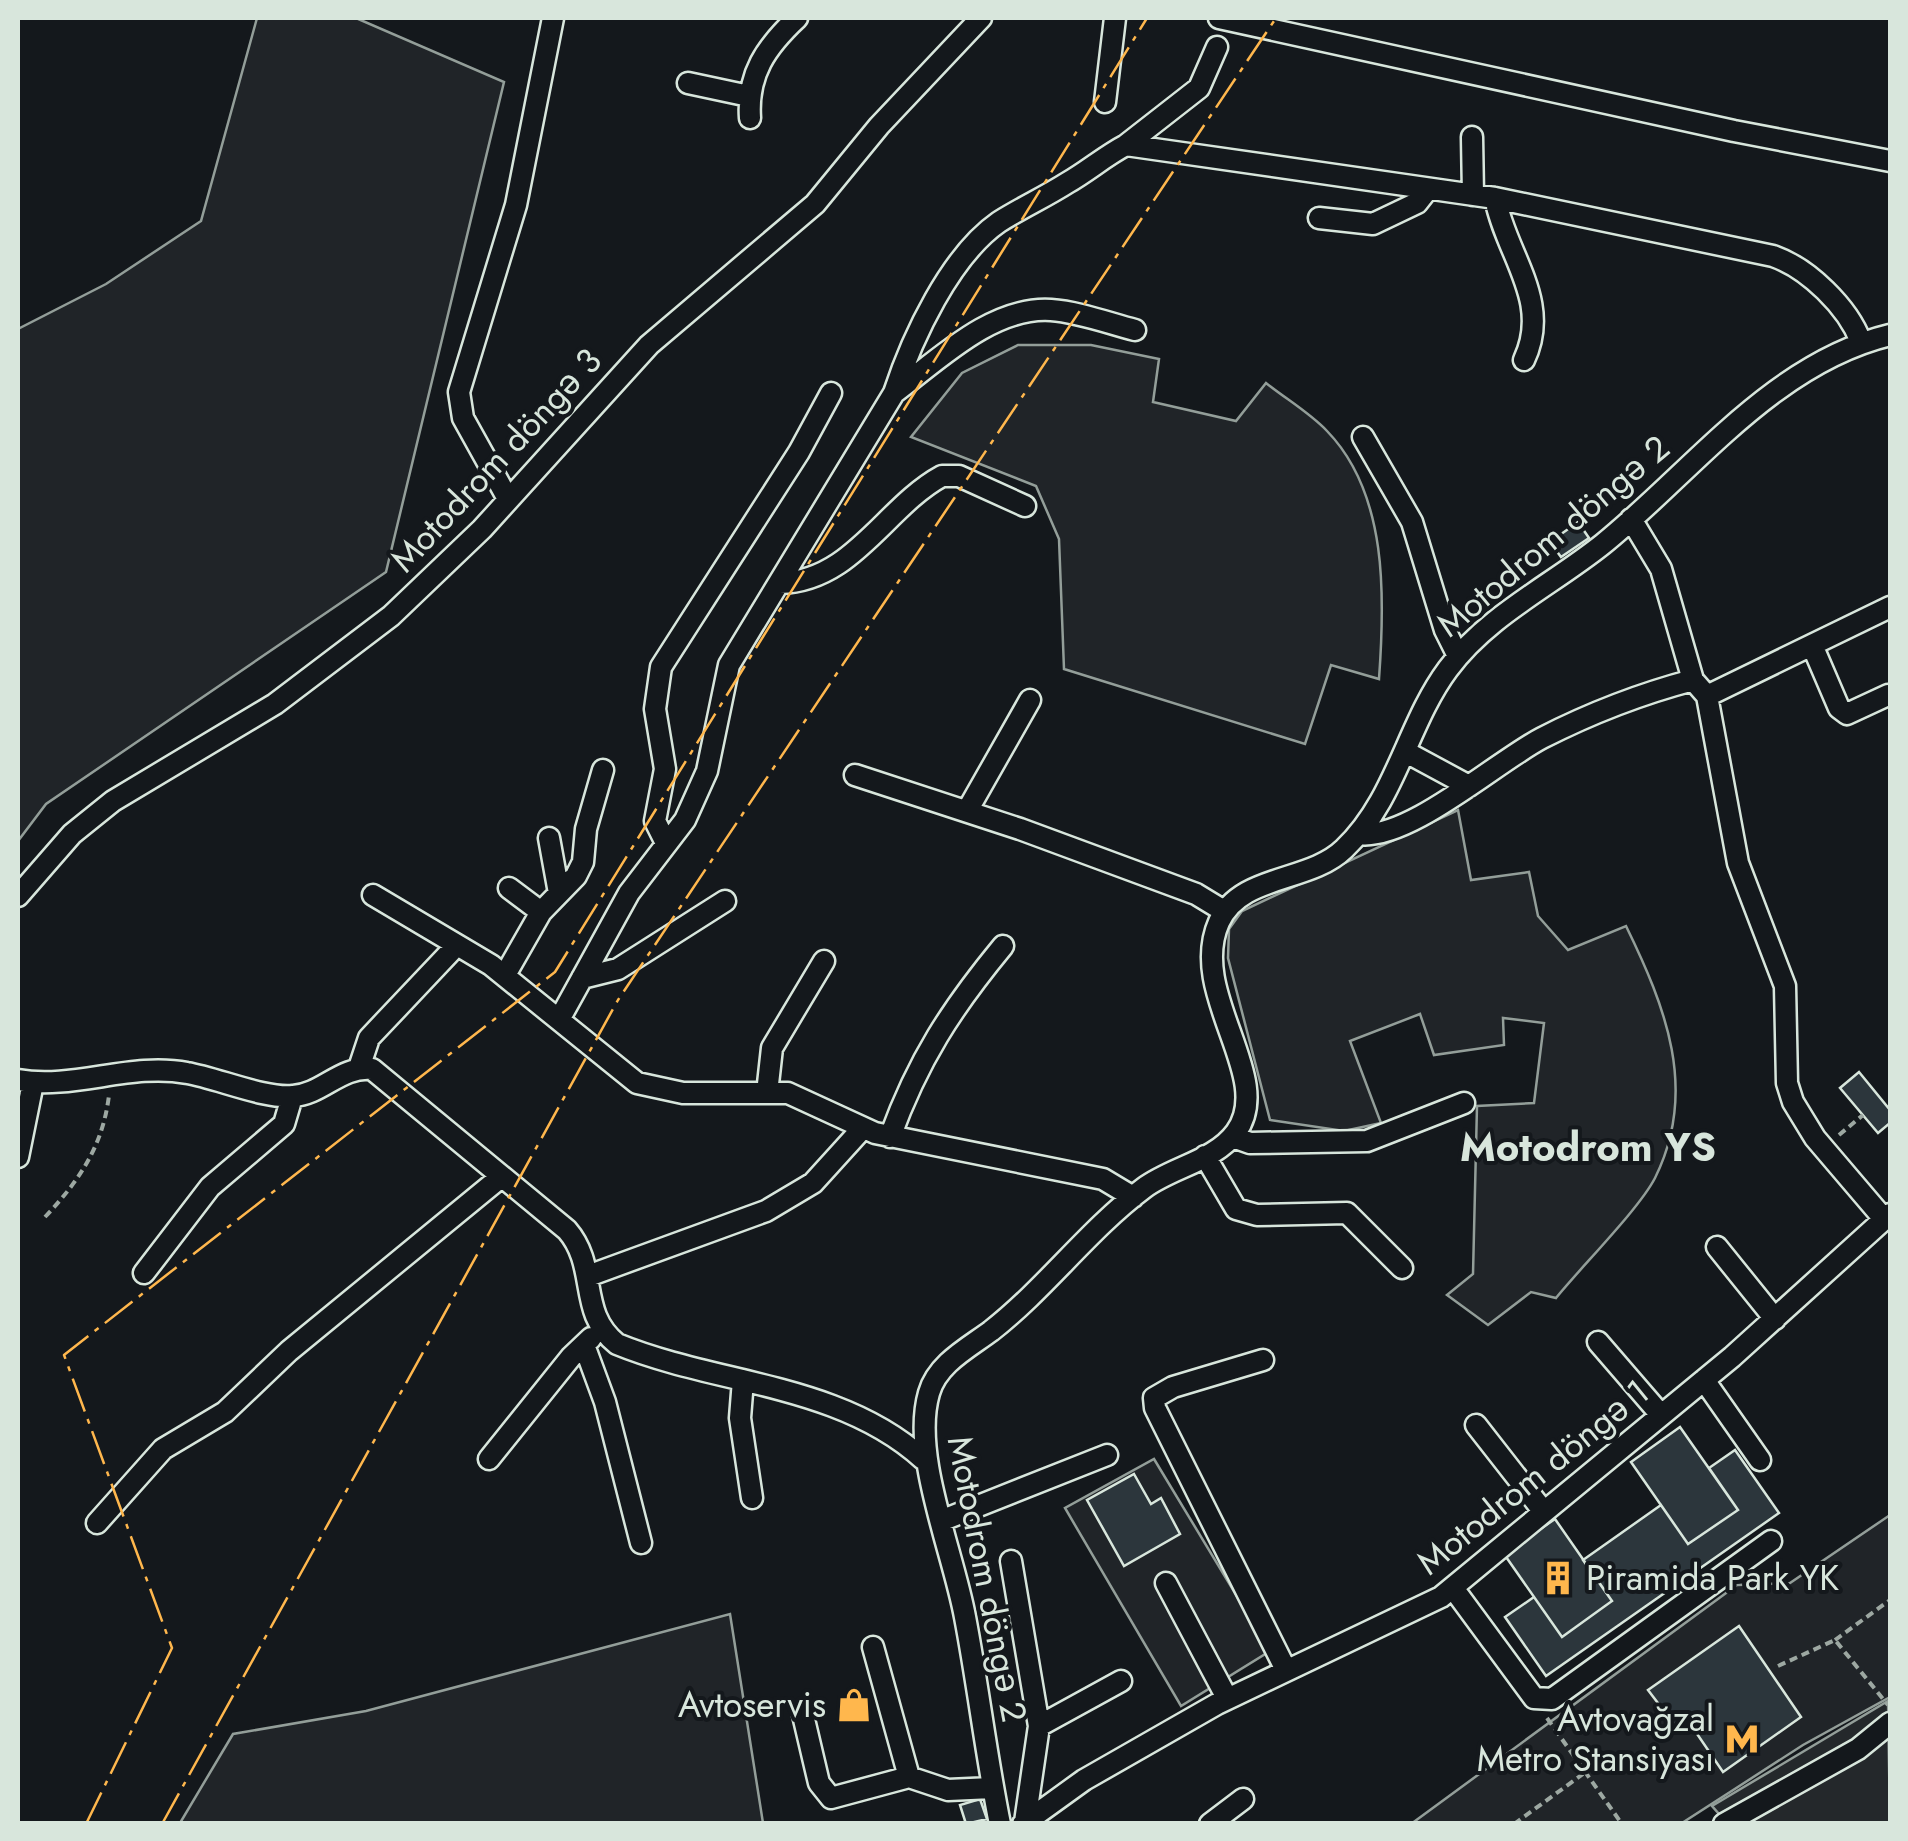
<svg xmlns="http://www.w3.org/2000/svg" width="1908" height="1841" font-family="Jost,sans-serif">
  <rect width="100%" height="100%" fill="#14181c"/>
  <path fill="#202428" stroke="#939e99" stroke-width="2.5" d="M257,18H356L504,82L386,572L46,804L18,841V329L106,284L201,221Z
    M1018,345H1091L1159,359L1153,402L1236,421L1266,383C1286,399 1310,413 1327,431C1388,494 1385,597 1379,679L1331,665L1305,744L1064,669L1059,539L1036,486L911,437L962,373Z
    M1458,810L1471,880L1529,872L1538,916L1568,950L1626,926C1665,1006 1699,1090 1655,1178C1639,1209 1581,1267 1556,1298L1531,1292L1488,1325L1447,1295L1473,1274L1477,1106L1534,1103L1544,1023L1503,1018L1504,1045L1434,1055L1420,1014L1350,1041L1381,1123L1344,1131L1270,1120L1228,958L1229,929L1242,911Z
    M1154,1459L1270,1651L1181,1706L1065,1508Z
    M1890,1515V1697L1803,1745L1682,1823L1411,1824L1737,1585L1790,1583Z
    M730,1614L763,1823H180L233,1734L366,1711Z"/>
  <path fill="#24282b" stroke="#939e99" stroke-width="2.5" d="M1888,1701L1890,1823H1727L1712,1806Z"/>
  <path fill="#2c363c" stroke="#d8e6dc" stroke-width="2.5" d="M1578,522L1589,538L1561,557L1550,542Z
    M1859,1072L1890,1110V1123L1878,1133L1840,1088Z
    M1680,1427L1738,1510L1688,1544L1631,1462Z
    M1735,1450L1779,1513L1546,1676L1505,1617L1534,1597L1562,1637L1612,1601L1583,1560L1661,1505L1688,1544L1738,1510L1709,1468Z
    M1134,1474L1151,1504L1161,1498L1180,1534L1124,1566L1087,1500Z
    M1555,1519L1612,1601L1562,1637L1504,1554Z
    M1739,1626L1801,1717L1723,1772L1691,1725L1680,1732L1648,1690Z
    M980,1799L987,1819L966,1824L960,1805Z"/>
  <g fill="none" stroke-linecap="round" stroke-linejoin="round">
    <g stroke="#d8e6dc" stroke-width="25">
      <path id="minor" d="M1219,18L1734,131L1890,161
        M688,83L749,96
        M1105,102L1115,18
        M750,118C747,74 766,47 797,18
        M1472,137L1473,195
        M1126,145L1199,88L1217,47
        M1495,198C1506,255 1552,301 1524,360
        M1319,218L1373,224L1417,203L1428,189
        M894,393C937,361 992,306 1051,310C1079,312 1108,323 1135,330
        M1363,437L1412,522L1445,630L1458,656
        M508,499L463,418L459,392L516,205L553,18
        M1631,519L1661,569L1693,680L1707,696L1738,863L1785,986L1787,1083L1793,1102L1815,1138L1884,1219
        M780,583C853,581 885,507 942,476H959L1025,506
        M1812,645L1839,708L1847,714L1888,695
        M1707,696L1890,607
        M1406,752L1469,786
        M855,775L1020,829L1196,894L1224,911
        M967,811L1030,700
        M1359,834C1408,841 1496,762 1542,738C1591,713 1640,694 1693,680
        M549,838L559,893
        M665,841L655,821L665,769L655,709L661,667L799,452L831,393
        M509,888L541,912
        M373,895L491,965L637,1083L683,1093H788L875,1133L1103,1179L1133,1197
        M18,896L72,834L113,801L275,704L391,616L482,529L649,345L815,204L879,126L981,18
        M505,975L541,912L576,876L583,862L586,829L603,770
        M582,978L618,969L725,901
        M560,1018L629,893L685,820L707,771L729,665L894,393C912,338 950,256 999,222C1021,208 1045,197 1067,183C1088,171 1105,156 1126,145L1495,198L1773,256C1808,268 1848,307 1861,342
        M359,1068L369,1038L456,946
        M18,1080C74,1090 131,1062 187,1073C217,1078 265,1099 293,1096C323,1094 340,1066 372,1069L567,1230C599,1267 577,1312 617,1344C717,1385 839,1383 923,1459
        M767,1093L772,1048L824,961
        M890,1137C918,1060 951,1009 1003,946
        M1233,1137L1250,1143L1367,1141L1464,1103
        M1205,1156L1236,1209L1257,1215L1347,1213L1402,1268
        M18,1157L33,1083
        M1717,1247L1775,1319
        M144,1273L210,1187L284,1124L292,1097
        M588,1276L766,1211L813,1183L862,1129
        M1598,1342L1661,1415
        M584,1345L605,1402L641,1543
        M1263,1360L1173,1387L1154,1398L1155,1408L1285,1668
        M743,1380L740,1418L752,1498
        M1704,1380L1760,1460
        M1476,1425L1544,1512
        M489,1459L571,1357L591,1338
        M943,1520L1107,1455
        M97,1523L163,1449L225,1412L289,1351L501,1177
        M1011,1561L1039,1726L1025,1822
        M1166,1583L1227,1698
        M1453,1588L1534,1698L1552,1699L1771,1541
        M873,1647L909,1777L948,1790L992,1788
        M803,1715L819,1783L831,1798L909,1777
        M1039,1726L1121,1681
        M1000,1824C986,1755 978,1685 965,1617C953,1551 911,1455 929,1393C937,1364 968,1348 991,1331C1046,1288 1088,1230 1144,1188C1172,1167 1215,1161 1236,1132C1276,1077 1187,994 1219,922C1240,874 1309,883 1344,849C1396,800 1407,724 1448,669C1488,615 1552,585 1603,544C1693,471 1773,363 1890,335
        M1023,1824L1084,1780L1217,1704L1441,1597L1732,1357L1890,1214
        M1210,1824L1243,1799
        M1724,1824L1858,1749L1890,1723"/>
    </g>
    <path stroke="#9da8a2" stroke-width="4" stroke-dasharray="8 5" stroke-linecap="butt" d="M1839,1135L1863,1115
      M45,1217C79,1181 103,1146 109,1095
      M1835,1640L1890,1600
      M1778,1666L1835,1640L1888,1705
      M1547,1718L1622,1824
      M1514,1824L1583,1774"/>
    <use href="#minor" stroke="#14181c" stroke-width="20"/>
    <path stroke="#ffb74d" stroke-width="2.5" stroke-dasharray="35 8 5 8" stroke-linecap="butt" d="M86,1824L172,1648L64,1355L555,972L1147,18
      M162,1824L618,1000L1276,18"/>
  </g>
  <defs>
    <g id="building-bare" transform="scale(2.7)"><path d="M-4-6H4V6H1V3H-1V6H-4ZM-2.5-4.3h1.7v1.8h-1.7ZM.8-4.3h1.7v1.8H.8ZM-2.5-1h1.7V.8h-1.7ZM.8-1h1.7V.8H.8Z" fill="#ffb74d" stroke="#14181c" stroke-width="2.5" paint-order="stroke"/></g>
    <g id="shop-bare" transform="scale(2.7)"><path d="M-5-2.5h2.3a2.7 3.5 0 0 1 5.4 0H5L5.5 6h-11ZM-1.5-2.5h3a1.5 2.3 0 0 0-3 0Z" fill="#ffb74d" stroke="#14181c" stroke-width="2.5" paint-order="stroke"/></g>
    <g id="metro-bare" transform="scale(2.7)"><path d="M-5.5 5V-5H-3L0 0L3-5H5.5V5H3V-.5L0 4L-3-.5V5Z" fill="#ffb74d" stroke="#14181c" stroke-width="2.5" paint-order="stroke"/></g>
  </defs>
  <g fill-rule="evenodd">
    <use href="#building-bare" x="1558" y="1578"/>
    <use href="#shop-bare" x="854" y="1705"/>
    <use href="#metro-bare" x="1742" y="1739"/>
  </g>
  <g text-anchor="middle" stroke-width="8" stroke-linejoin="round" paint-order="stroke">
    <g font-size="35" fill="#d8e6dc" stroke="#14181c">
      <text transform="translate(496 460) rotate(-47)" y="12">Motodrom döngə 3</text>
      <text transform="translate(1553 536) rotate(-40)" y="12">Motodrom döngə 2</text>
      <text transform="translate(1533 1477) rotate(-39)" y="12">Motodrom döngə 1</text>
      <text transform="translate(987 1579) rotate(79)" y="12">Motodrom döngə 2</text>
    </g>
    <g font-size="35" fill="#d8e6dc" stroke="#14181c" text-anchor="end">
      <text x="1586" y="1590" text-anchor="start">Piramida Park YK</text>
      <text x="826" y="1717">Avtoservis</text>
      <text x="1714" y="1731">Avtovağzal<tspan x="1714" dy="40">Metro Stansiyası</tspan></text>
    </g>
    <g font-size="40" font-weight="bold" fill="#d8e6dc" stroke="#14181c">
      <text x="1588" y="1161">Motodrom YS</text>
    </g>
  </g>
  <rect width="1908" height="1841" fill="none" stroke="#d8e6dc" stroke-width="40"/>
</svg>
